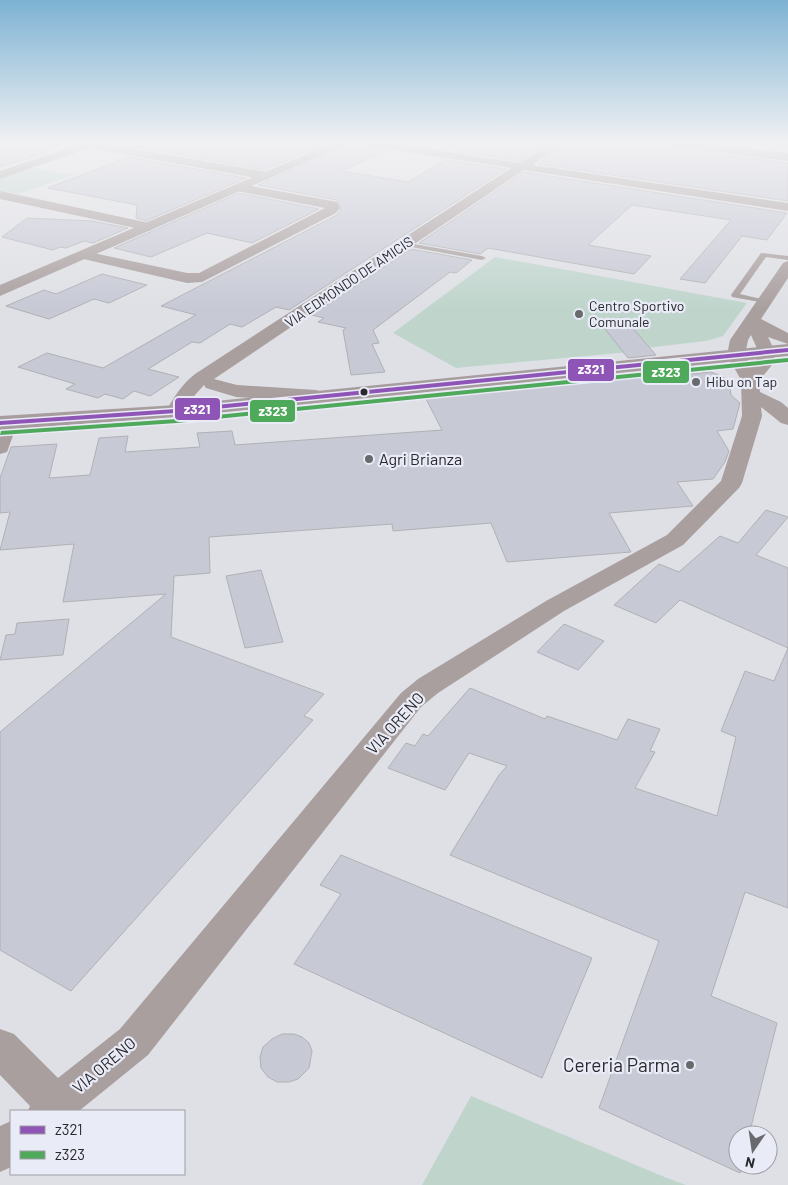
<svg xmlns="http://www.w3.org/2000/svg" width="788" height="1185" font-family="Barlow,sans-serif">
  <rect width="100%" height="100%" fill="#dfe0e5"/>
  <path fill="#bfd5cc" d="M31,168L73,175L18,194L0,191V178Z
    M495,257L747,303L723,336L706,341L628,350L629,352L456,368L393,333Z
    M471,1096L667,1178L686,1185H422Z"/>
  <path fill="#c7c9d5" stroke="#b0b1b5" d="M124,143H327L265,170L124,145Z
    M352,143H360L367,148L385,151L342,171L408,182L445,160L506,169L289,310L276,307L242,327L230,324L200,343L192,342L148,369L179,377L150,396L134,391L123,399L105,394L98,398L66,389L75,384L18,367L47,353L103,368L196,315L161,306L337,215L341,209L337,200L258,185Z
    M474,143H545L520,161L460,152Z
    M564,143H630L788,163V201L538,164Z
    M0,144L48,152L0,167Z
    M128,157L246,178L146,221L136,218L137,205L48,188Z
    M524,172L787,213L767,240L742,236L705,283L680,279L731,220L632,205L588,245L651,256L634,274L488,248L480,254L419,243Z
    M239,193L319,209L252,243L207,233L151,257L114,248Z
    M27,218L92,221L128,228L93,243L84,241L66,248L60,247L53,250L2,237Z
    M411,249L472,260L456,273L450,272L373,330L379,343L372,344L385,372L351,375L343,330L346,328L318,322L324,318L312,315Z
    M102,274L147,285L109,303L94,299L49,319L6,306L44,290L56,294Z
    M624,318L656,355L628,358L597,319Z
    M668,370L673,376L711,372L721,376L729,381L731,395L740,403L733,429L717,431L729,451L725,462L713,479L677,482L693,506L609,513L631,552L507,562L491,523L393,531L392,524L209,537L210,573L174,576L171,637L324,694L304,716L313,720L71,991L0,950V732L166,594L63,602L74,544L0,550L10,512L0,513V478L11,447L57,444L49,478L90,475L99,438L128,436L125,452L200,447L197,433L232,431L235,445L442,430L425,397L633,376V373Z
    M766,510L788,517L756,555L788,568V648L680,600L656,623L614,605L659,564L679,572L720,536L738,543Z
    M261,570L283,642L245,648L226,576Z
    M69,619L63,655L0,660L6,635L15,634L17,623Z
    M564,624L604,641L578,670L537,652Z
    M788,648V908L745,892L711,996L777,1023L749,1135H738V1165H742L740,1173L599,1108L659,941L450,855L499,775L507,766L469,753L445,790L388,768L406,743L415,746L423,734L428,736L470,688L545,719L547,716L617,740L628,719L660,729L650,751L655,752L635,788L717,816L736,737L721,731L745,671L774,681Z
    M341,855L592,958L542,1078L294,964L341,894L320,885Z
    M282,1034H294L302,1037L309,1043L312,1051L309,1068L298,1079L289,1082H277L268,1077L261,1068L260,1057L263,1047L272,1039Z"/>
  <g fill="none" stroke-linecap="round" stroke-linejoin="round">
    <path fill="#a99f9f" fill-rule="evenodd" d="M403,242L482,256L486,258L482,260L406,246L402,244Z
      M761,253L788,256V260L766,257L740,294L769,301L765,303L732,297L731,295Z"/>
    <path fill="#a99f9f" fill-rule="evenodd" d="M72,143H99L267,172L273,176L267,180L89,148L0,179V171L75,146Z
      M362,143H392L520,163L549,143H562L533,165L788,203V211L524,170L214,379L237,385L316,390L323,392L326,396L323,400L316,402L236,397L206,388L204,385L195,395L183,415L176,417L169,415L166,411C174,397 182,384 195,374L511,168L367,146Z
      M666,143H703L788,153V161L671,146Z
      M241,184L332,201L337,202L340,208L336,213L202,282L187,283L79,258L77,255L79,252L84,251L187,273H199L325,208L237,191L235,188Z
      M0,191L149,223L156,227L149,231L0,199Z
      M788,261V278L761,319L788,333V344L768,337C780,361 775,361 759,381L760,392L781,402L788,408V425L781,423L761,407L762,416L742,483L739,488L683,545L564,611L438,693L421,707L148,1055L79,1111H28L30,1106L0,1075V1029L14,1034L58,1078L120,1029L401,693L418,679L546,601L667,535L721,481L742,416L741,380L727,355L730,340L783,263ZM751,335C757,349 762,354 752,367L745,355L748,340Z
      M8,416L15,418L18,422L7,452L0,454V419Z
      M11,1121V1167L0,1172V1126Z"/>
    <path fill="#a99f9f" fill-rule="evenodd" d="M333,143H350L0,296V285Z"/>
    <path fill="#a89d9e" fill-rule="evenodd" d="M788,344V356L176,417L0,430V416L176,405Z"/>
    <g stroke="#e9ebf6" stroke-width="3">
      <path id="bus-1" d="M788,348V352L176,413L0,425V421L176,409Z"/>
    </g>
    <g stroke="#e9ebf6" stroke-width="3">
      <path id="bus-2" d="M788,358V362L177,423L0,435L1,431L177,419Z"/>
    </g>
    <use href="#bus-1" fill="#8e54b6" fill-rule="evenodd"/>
    <use href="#bus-2" fill="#4fa95b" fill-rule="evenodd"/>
  </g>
  <linearGradient id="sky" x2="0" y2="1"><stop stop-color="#7db2d3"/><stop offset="0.46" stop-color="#f1f1f3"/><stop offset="1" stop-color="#f1f1f3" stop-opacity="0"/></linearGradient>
  <rect width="788" height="309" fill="url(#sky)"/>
  <g fill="#696a6e" stroke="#e9ebf6" stroke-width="2">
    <circle cx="579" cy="314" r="5"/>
    <circle cx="696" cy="382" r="5"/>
    <circle cx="369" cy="459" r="5"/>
    <circle cx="690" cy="1065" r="5"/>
  </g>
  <circle fill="#2a2a2e" stroke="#e9ebf6" stroke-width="2" cx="364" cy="392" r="4.5"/>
  <g text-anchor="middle" stroke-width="4.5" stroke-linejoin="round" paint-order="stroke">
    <g font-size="14" fill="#2a2a2e" stroke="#e9ebf6">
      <text transform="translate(349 282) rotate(-34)" y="5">VIA EDMONDO DE AMICIS</text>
    </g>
    <g font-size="14" fill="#2a2a2e" stroke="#e9ebf6" text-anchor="start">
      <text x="589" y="311">Centro Sportivo<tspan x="589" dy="16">Comunale</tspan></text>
      <text x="706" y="387">Hibu on Tap</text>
    </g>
    <g font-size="16" fill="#2a2a2e" stroke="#e9ebf6" text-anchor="start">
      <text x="379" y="465">Agri Brianza</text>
    </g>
    <g font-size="16" fill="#2a2a2e" stroke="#e9ebf6">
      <text transform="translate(395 723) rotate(-48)" y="6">VIA ORENO</text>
      <text transform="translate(104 1065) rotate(-40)" y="6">VIA ORENO</text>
    </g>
    <g font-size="19" fill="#2a2a2e" stroke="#e9ebf6" text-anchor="end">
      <text x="680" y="1072">Cereria Parma</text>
    </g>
  </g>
  <g stroke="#e9ebf6" stroke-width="2">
    <rect x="567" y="358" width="48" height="24" rx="5" fill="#8e54b6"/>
    <rect x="642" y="360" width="48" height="24" rx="5" fill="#4fa95b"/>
    <rect x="174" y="397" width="47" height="24" rx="5" fill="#8e54b6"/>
    <rect x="249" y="399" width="47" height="24" rx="5" fill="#4fa95b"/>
  </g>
  <g font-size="14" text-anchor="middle" font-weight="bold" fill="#fff">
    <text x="591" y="374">z321</text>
    <text x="666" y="377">z323</text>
    <text x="197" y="414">z321</text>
    <text x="273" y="416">z323</text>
  </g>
  <rect x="10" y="1110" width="175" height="65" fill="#e9ebf6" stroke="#9d9ea6"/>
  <rect x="20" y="1126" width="25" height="8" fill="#8e54b6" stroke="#9d9ea6"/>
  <text x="55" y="1135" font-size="15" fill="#2a2a2e">z321</text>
  <rect x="20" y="1151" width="25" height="8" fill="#4fa95b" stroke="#9d9ea6"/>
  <text x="55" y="1160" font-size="15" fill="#2a2a2e">z323</text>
  <g transform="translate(753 1150) rotate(193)"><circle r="24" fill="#e9ebf6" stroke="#9d9ea6"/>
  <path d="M0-4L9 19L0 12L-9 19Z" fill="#696a6e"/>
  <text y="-8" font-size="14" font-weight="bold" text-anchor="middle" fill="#2a2a2e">N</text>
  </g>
</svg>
